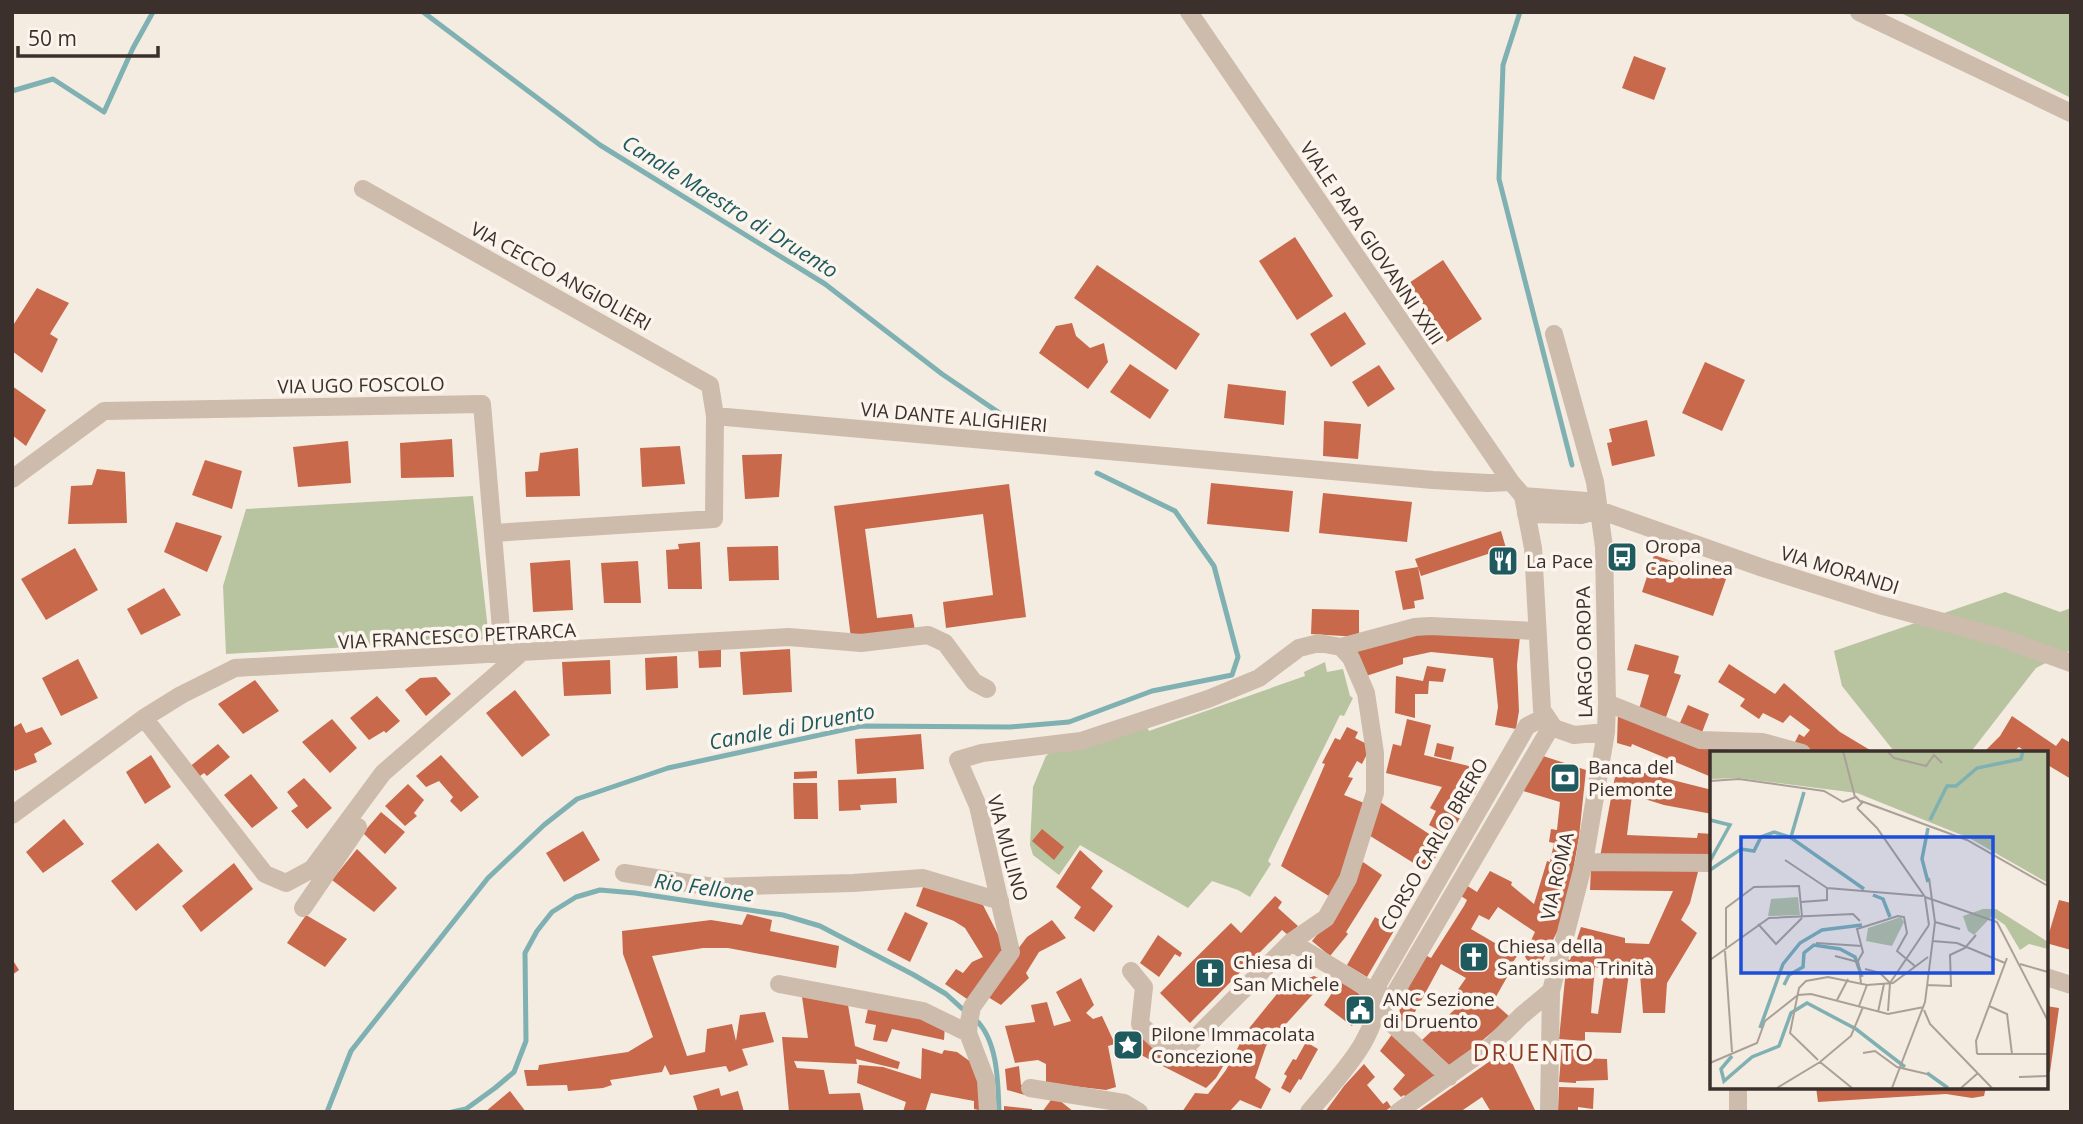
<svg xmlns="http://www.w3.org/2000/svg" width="2083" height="1124" font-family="'Open Sans',sans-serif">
  <rect width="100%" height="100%" fill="#f4ebe1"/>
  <path fill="#b8c4a0" d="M1899,12H2071V98Z
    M473,496L489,639L226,654L223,586L246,509Z
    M2005,592L2060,612L2071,608V650L2036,668L1970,753H1891L1893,750L1842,686L1834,651Z
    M1325,662L1327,672L1343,669L1350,696L1353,698L1344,716L1340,715L1268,861L1271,864L1250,897L1238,890L1212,881L1188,908L1080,845L1059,875L1033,855L1030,845L1033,787L1046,756L1055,749L1147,727L1149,731L1305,676L1304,672Z"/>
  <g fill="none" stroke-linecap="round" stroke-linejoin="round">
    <path stroke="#7fb0b2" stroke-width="5" d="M423,12L600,145L825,284L942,374L1020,427
      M1520,12L1503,65L1499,179L1572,465
      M12,91L53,79L104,112L133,48L153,12
      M975,1019C998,1040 998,1082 999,1112
      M327,1112L351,1051L488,878L544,825L577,799L668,768L861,726L1010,727L1069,722L1152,691L1232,675L1238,657L1214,566L1175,511L1097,473
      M452,1112L466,1109L495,1088L514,1072L526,1041L525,953L537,931L552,912L576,897L600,890L635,893L783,915L820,926L914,975L946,994L967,1013"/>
  </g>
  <path fill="#c8694b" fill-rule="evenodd" d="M1634,56L1666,68L1654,100L1622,88Z
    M1295,237L1333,296L1297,320L1259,261Z
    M1443,260L1482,319L1447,342L1409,283Z
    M1097,265L1200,334L1176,370L1074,298Z
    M37,288L69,303L50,334L58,339L42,373L12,351V327Z
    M1345,312L1366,344L1331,367L1310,334Z
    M1072,323L1076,336L1090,348L1104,343L1108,362L1088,389L1039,353L1056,326Z
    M1705,362L1745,380L1722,431L1682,413Z
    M1130,364L1169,390L1150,419L1110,392Z
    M1379,365L1395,389L1368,407L1352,382Z
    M1228,384L1286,391L1284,425L1224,418Z
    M12,386L46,410L26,446L12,435Z
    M1647,420L1655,456L1612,466L1607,443L1612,442L1609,429Z
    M1324,421L1361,424L1358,459L1323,456Z
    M452,439L454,477L401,478L400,443Z
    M348,441L351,483L298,487L293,447Z
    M680,446L685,484L642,487L640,448Z
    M578,448L580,496L526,497L525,472L538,471L540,453Z
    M782,454L779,497L745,499L742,455Z
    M205,460L242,471L232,509L192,495Z
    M97,469L125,472L127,523L68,524L71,486L92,485Z
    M1211,483L1293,491L1289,532L1207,524Z
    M1009,484L1026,617L946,628L943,602L993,595L983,514L865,529L877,618L912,614L915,630L851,638L834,506Z
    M1323,493L1412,502L1407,542L1319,533Z
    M176,522L222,536L207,572L164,552Z
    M1501,531L1506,548L1421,576L1418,567L1424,599L1414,601L1415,608L1403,610L1395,571L1418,567L1415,559Z
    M700,542L702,589H668L666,550L679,549L678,544Z
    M778,546L779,580L729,581L727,547Z
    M75,548L98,590L46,620L21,579Z
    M1654,555L1726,579L1713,616L1642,592Z
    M570,560L573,610L533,612L530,563Z
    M638,561L641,603H604L601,563Z
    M164,588L181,615L141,635L127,609Z
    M1312,609L1359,610V637L1311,634Z
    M1436,629L1520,636L1517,665L1519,711L1516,729L1495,725L1498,707L1493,658L1431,652L1403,658V664L1366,676L1354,649Z
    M1635,644L1679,656L1674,673L1681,675L1666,717L1639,709L1649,675L1627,670Z
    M721,649V667L699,668L698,650Z
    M790,649L792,692L743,695L740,652Z
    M677,656L678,688L646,690L645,658Z
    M78,659L98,698L61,716L42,678Z
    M610,660L611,694L564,696L562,662Z
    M1729,664L1775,694L1784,683L1840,732L1870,750L1868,753H1810L1795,742L1799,734L1804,737L1810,730L1790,715L1783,723L1763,713L1759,719L1740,706L1745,699L1718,682Z
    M1427,666L1446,669L1443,682L1429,681L1428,694H1415V718L1395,713L1396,676L1423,681Z
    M436,677L451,694L426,716L405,690L420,678Z
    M255,680L279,711L243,734L218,704Z
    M515,690L550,735L522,757L486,713Z
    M377,696L400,721L386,733L384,731L369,740L350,718Z
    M1688,705L1709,714L1701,735L1679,725Z
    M1618,712L1719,746L1783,753H1712V770L1709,776L1632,744L1631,747L1617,743Z
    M2012,716L2056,746L2062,738L2071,743V779L2046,764V753H2028L2019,747L2012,753H1983L2000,736Z
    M332,719L357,748L330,773L302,742Z
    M1407,719L1431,725L1424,755L1485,770L1475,795L1473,794L1457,823L1454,822L1447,835L1429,825L1436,811L1430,808L1442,787L1386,773L1393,744L1401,746Z
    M21,723L26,733L42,727L52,744L34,754L37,762L15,771L12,765V728Z
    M1347,727L1358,732L1355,738L1371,746L1362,764L1357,761L1348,777L1353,778L1344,795L1364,803L1363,815L1332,898L1281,866L1325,764L1322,763L1335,738L1340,740Z
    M921,734L924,769L857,774L855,739Z
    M1437,743L1454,747L1451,760L1434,756Z
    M218,744L230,757L207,776L204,773L196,779L188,768Z
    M151,755L171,787L145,804L126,772Z
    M441,755L479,797L461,812L450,801L453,797L439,781L426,787L416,776Z
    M1540,755L1586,770L1579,837L1568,899L1560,926L1539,968L1527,960L1524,955L1535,932L1498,907L1489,920L1479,915L1471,929L1517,956L1513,962L1515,963L1493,1002L1510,1017L1451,1067L1422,1040L1467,998L1457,991L1466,978L1441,964L1409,1023L1405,1025L1401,1023L1399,1005L1425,955L1431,958L1464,906L1467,900L1461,896L1466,885L1477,892L1490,871L1512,882L1511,885L1534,904L1547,861L1550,862L1554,843L1549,842L1551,829L1557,830L1560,802L1520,790Z
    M1617,766L1712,790V814L1664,805L1632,795L1627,835L1697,838L1698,833L1712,834V858L1600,857Z
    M817,771V778L794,779V772Z
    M251,774L278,808L252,828L224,795Z
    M304,778L332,808L307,829L291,811L298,806L287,792Z
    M896,778L897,803L860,805L861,810L839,811L838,780Z
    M793,783H817L818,819H794Z
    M408,784L424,800L414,813L417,816L405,826L385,806Z
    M1380,802L1443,843L1428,872L1367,834Z
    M381,812L405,832L385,854L363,833Z
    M64,819L84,844L43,873L26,852Z
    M1042,829L1064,847L1054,860L1032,841Z
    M583,831L600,860L564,882L546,853Z
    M158,843L183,871L136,911L111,881Z
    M357,849L397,888L374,912L332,880Z
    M1080,850L1103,871L1091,888L1113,906L1094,932L1074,918L1081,907L1056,887Z
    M1363,862L1382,875L1346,932L1348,934L1330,956L1312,941L1330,919Z
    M234,863L253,889L201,932L182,906Z
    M1591,868H1699L1690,903L1681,920L1697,933L1667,983L1665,1013H1643L1640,974L1629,973L1621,1033L1585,1032V1041L1559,1039L1567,959L1570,960L1581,927L1625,938V943L1649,944L1673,891L1590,890ZM1595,967L1605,969L1598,1014L1591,1013Z
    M925,882L983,905L1006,950L970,1001L945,984L956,969L963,973L972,962L983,957L965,928L954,921L916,906Z
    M1275,896L1282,902L1278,908L1298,926L1288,935L1282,930L1190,1023L1160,993L1231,923L1241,933Z
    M2059,900L2071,903V950L2046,943Z
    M905,912L928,923L910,962L887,950Z
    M747,914L772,920L770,931L839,946L836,968L728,948H703L652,956L687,1056L705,1052L707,1029L732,1024L736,1041L740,1015L765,1012L774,1042L742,1049L748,1065L729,1072L726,1066L670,1075L665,1065L662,1072L610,1080L612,1085L603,1088L568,1091L567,1085L527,1086L524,1070H538L539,1065L628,1052L653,1037L623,954L622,931L711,920L742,925Z
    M306,915L347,939L325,967L287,943Z
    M1375,917L1395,929L1367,977L1347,965Z
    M1052,920L1066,938L1039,952L1026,973L1029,978L1001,1005L988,997L999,974L1027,937Z
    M1158,935L1182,953L1180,957L1175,954L1159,977L1140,963Z
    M12,959L19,970L12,975Z
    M1314,976L1328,982L1314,993L1266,1046L1255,1078L1271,1089L1261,1109L1240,1100L1229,1112H1182L1195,1093L1208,1094L1226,1070L1246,1032L1281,989Z
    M1081,978L1094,1005L1086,1013L1093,1019L1102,1016L1115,1044L1108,1046L1116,1087L1106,1090L1046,1083V1064L1038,1060L1015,1063L1005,1026L1035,1022L1031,1005L1047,1002L1054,1026L1071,1021L1056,992Z
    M1340,981L1370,1001L1352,1026L1324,1005Z
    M801,990L847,999L855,1046L900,1062L898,1069L856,1059L857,1064L794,1061L797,1068L824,1070L829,1094L860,1093L864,1112H789L782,1037L808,1038Z
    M869,1004L945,1025L944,1040L892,1029L887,1042L873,1040L876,1025L865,1023Z
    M2046,1006L2059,1008L2050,1072L2046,1071Z
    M1136,1026L1190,1047L1225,1063L1216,1078L1206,1088L1137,1053Z
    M1393,1033L1438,1074L1406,1097L1404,1095L1401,1097L1393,1089L1405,1075L1380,1051Z
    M1306,1042L1318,1049L1301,1080L1299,1079L1290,1093L1281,1088L1287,1076L1284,1074L1293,1059L1296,1060Z
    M1562,1044L1579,1045L1578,1058L1607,1059L1608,1080L1576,1081V1083L1559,1082Z
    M922,1048L942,1054L944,1050L957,1052L978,1067L983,1111L974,1109V1101L931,1093L925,1112H903L906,1102L857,1083L859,1065L883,1067L921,1079Z
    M1506,1050L1536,1112H1491L1482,1097L1460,1112H1417Z
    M1364,1064L1375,1077L1367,1085L1383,1104L1387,1101L1391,1107L1384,1112H1325L1344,1086Z
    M1019,1066L1021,1085L1026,1084L1025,1095L1007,1090L1005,1069Z
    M1559,1087L1594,1088L1593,1109L1578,1107V1112H1558Z
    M1816,1087H1986L1984,1096L1972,1098L1946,1094L1818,1102Z
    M719,1088L721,1096L738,1091L744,1112H698L693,1096Z
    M510,1091L526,1112H485Z
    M1054,1096L1074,1112H1042Z
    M1004,1106L1032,1109V1112H1004Z"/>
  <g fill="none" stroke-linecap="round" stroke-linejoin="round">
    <path stroke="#cdbbac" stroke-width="18" d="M1189,12L1511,482L1523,496
      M1859,12L2071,113
      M363,189L710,385L715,416L714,519L493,533
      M715,416L1433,480L1488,483L1511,482
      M12,479L104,411L482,404L503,653
      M1523,496L1586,501L1599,510L1763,568L1880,605L1999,637L2071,663
      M1523,496L1533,548L1542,710L1554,728L1574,735L1606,732
      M1526,514L1581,515L1599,510
      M1341,647L1415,627L1430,626L1537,631
      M1607,703L1700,740L1762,742L1802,753
      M144,718L265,874L286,883L312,869L383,773L521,653
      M12,815L144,718L181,695L235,668L789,637L861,643L928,635L945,643L974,682L987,689
      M1584,862L1712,863
      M624,873L713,887L853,883L923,878L1000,901
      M303,908L358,827
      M1291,942L1364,986L1390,1022L1449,1077
      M2046,977L2071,985
      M779,984L923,1011L968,1033
      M1379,1004L1394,995L1548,732L1554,728
      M1738,1087V1112
      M1030,1088L1124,1103L1139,1112
      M988,1112L986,1080L968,1033L969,1022L972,1007L1011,952L978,806L958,760L982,753L1081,741L1208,699L1259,678L1299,648L1319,643L1341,647L1351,658L1366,693L1375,753V793L1348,879L1326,918L1291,942L1191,1042L1162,1045L1140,1024L1144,987L1131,971
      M1309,1112C1340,1074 1382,1036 1378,984L1527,726L1545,717
      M1398,1112L1492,1045L1521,1016L1551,991
      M1549,1112L1551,991L1584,862L1606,732L1607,703L1604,547L1595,482L1554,334"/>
  </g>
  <defs>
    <g id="bus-square" transform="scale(1.575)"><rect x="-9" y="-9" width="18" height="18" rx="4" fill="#1f5a5e" stroke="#fbf5ee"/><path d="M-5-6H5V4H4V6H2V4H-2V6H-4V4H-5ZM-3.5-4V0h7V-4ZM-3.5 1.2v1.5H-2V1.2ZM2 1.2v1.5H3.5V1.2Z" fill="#fff"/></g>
    <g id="restaurant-square" transform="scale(1.575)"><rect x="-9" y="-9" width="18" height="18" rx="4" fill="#1f5a5e" stroke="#fbf5ee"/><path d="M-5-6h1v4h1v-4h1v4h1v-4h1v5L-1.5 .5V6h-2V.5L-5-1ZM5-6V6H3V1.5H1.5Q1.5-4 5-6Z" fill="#fff"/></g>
    <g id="bank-square" transform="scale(1.575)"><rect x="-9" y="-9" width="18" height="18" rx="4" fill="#1f5a5e" stroke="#fbf5ee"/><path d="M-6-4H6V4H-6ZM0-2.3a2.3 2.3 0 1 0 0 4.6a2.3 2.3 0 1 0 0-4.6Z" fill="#fff"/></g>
    <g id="church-square" transform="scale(1.575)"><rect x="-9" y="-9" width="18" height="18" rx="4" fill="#1f5a5e" stroke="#fbf5ee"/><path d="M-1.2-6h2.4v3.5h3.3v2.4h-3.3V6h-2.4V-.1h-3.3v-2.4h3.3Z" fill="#fff"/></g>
    <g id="civic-square" transform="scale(1.575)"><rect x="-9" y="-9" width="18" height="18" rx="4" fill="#1f5a5e" stroke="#fbf5ee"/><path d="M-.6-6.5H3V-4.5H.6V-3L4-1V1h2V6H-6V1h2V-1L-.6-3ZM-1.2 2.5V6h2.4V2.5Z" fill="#fff"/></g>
    <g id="sight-square" transform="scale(1.575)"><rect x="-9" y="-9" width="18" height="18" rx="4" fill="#1f5a5e" stroke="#fbf5ee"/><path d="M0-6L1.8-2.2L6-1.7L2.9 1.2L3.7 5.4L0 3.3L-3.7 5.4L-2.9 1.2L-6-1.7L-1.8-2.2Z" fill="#fff"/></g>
  </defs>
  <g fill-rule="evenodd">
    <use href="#bus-square" x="1622" y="557"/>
    <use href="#restaurant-square" x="1503" y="561"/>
    <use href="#bank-square" x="1565" y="778"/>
    <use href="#church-square" x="1474" y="957"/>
    <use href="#church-square" x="1210" y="973"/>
    <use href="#civic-square" x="1360" y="1010"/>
    <use href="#sight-square" x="1128" y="1045"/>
  </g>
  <g text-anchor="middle" stroke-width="7" stroke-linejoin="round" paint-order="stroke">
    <g font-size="19" fill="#3b302b" stroke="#fbf5ee">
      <text transform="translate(1372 243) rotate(56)" y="7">VIALE PAPA GIOVANNI XXIII</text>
      <text transform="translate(561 276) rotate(29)" y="7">VIA CECCO ANGIOLIERI</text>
      <text transform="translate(361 385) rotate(-1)" y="7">VIA UGO FOSCOLO</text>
      <text transform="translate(954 417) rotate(5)" y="7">VIA DANTE ALIGHIERI</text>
      <text transform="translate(1840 570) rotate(17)" y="7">VIA MORANDI</text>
      <text transform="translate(457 636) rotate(-3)" y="7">VIA FRANCESCO PETRARCA</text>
      <text transform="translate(1584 652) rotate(-91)" y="7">LARGO OROPA</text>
      <text transform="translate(1434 844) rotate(-60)" y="7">CORSO CARLO BRERO</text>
      <text transform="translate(1008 848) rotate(75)" y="7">VIA MULINO</text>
      <text transform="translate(1557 876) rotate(-77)" y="7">VIA ROMA</text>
    </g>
    <g font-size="19" fill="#3b302b" stroke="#fbf5ee" text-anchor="start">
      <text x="1645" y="553">Oropa<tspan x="1645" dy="22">Capolinea</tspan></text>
      <text x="1526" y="568">La Pace</text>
      <text x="1588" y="774">Banca del<tspan x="1588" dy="22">Piemonte</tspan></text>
      <text x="1497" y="953">Chiesa della<tspan x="1497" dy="22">Santissima Trinità</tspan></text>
      <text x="1233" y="969">Chiesa di<tspan x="1233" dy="22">San Michele</tspan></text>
      <text x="1383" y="1006">ANC Sezione<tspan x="1383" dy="22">di Druento</tspan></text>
      <text x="1151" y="1041">Pilone Immacolata<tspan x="1151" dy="22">Concezione</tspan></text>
    </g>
    <g font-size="21" font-style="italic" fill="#1f5a5e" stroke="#fbf5ee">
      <text transform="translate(730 207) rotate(32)" y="7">Canale Maestro di Druento</text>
      <text transform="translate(792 727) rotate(-11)" y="7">Canale di Druento</text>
      <text transform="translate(704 888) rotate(8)" y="7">Rio Fellone</text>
    </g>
    <g font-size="23" letter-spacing="2" fill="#8c3b22" stroke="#fbf5ee">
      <text x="1534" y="1061">DRUENTO</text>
    </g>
  </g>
  <g transform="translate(1710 751)">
    <rect width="338" height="338" fill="#f4ebe1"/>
    <path d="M0,0H338V132L259,87L147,42L28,27L0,28ZM88,146L90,164L58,165L61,148ZM273,158H286L338,191V198L319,193L310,199L295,174L282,165L264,184L258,180L253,165ZM191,166L194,171L182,195L156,190L158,177Z" fill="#b8c4a0"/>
    <path fill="none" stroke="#7fb0b2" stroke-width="3.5" d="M0,69L20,74L0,110M220,69L237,35H246L267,17L311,8L313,0M81,86L94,41M0,119L31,98L44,100L51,86L64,81L80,86L154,138M218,131L212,108L218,77M163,144L173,148L180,166M74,234L79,224L93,216L94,202L104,194L130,198L145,206L152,226M50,277L73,213L90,192L112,179L152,174M22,305L11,318L14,330L42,306L69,295L81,262L97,252L146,278L195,316M217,322L238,337"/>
    <path fill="none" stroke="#aaa098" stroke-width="2" d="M133,0L145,46M177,0L184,7L216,15L224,4L232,12M0,30L29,28L114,40L133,51L146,46L152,52L147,57M151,50L257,89L338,135M147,57L167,77L215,146L219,174M75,109L117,137M117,137L213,145M215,146L287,171L338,270M91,151L117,149V137M225,171L250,178M48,173L66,193L92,167M222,190L247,192L295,212M106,192L152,195M16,196V157L44,136L89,135L92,165M15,200L22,301M125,205L148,211M0,209L59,167L143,163L150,170M310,213L338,221M155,218L170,222L180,232M151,232L148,210L153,201L147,178L188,165L194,166L197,182L187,200L206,216M180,232L219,174M217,234L241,235L240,204L255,197L266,184M127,249L138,228M149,255L157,234M279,255L297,263L302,303M214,259L220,273L282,337M178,260L180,232M168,261L174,233M153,302L165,300L187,316L217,323M267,303L266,290L297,207M267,303H338M108,309L80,282L89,237L96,230L118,226L157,234L183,232L218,206M110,311L142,337M0,312L47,292L55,270L88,244L101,243L178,263L214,256M309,326L338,325M67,337L110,311L141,285L153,256M182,337L215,251L225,171L219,127M251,337L268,322"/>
    <path fill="#1d4ed8" fill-opacity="0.15" stroke="#1d4ed8" stroke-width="3.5" d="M31,86H283V222H31Z"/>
    <rect width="338" height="338" fill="none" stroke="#3b302b" stroke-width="3.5"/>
  </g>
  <rect width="2083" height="1124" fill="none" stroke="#3b302b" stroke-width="28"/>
  <path d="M18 46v10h140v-10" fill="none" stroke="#3b302b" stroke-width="3.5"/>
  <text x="28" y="46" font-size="21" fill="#3b302b" stroke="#fbf5ee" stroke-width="5" paint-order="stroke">50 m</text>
</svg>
